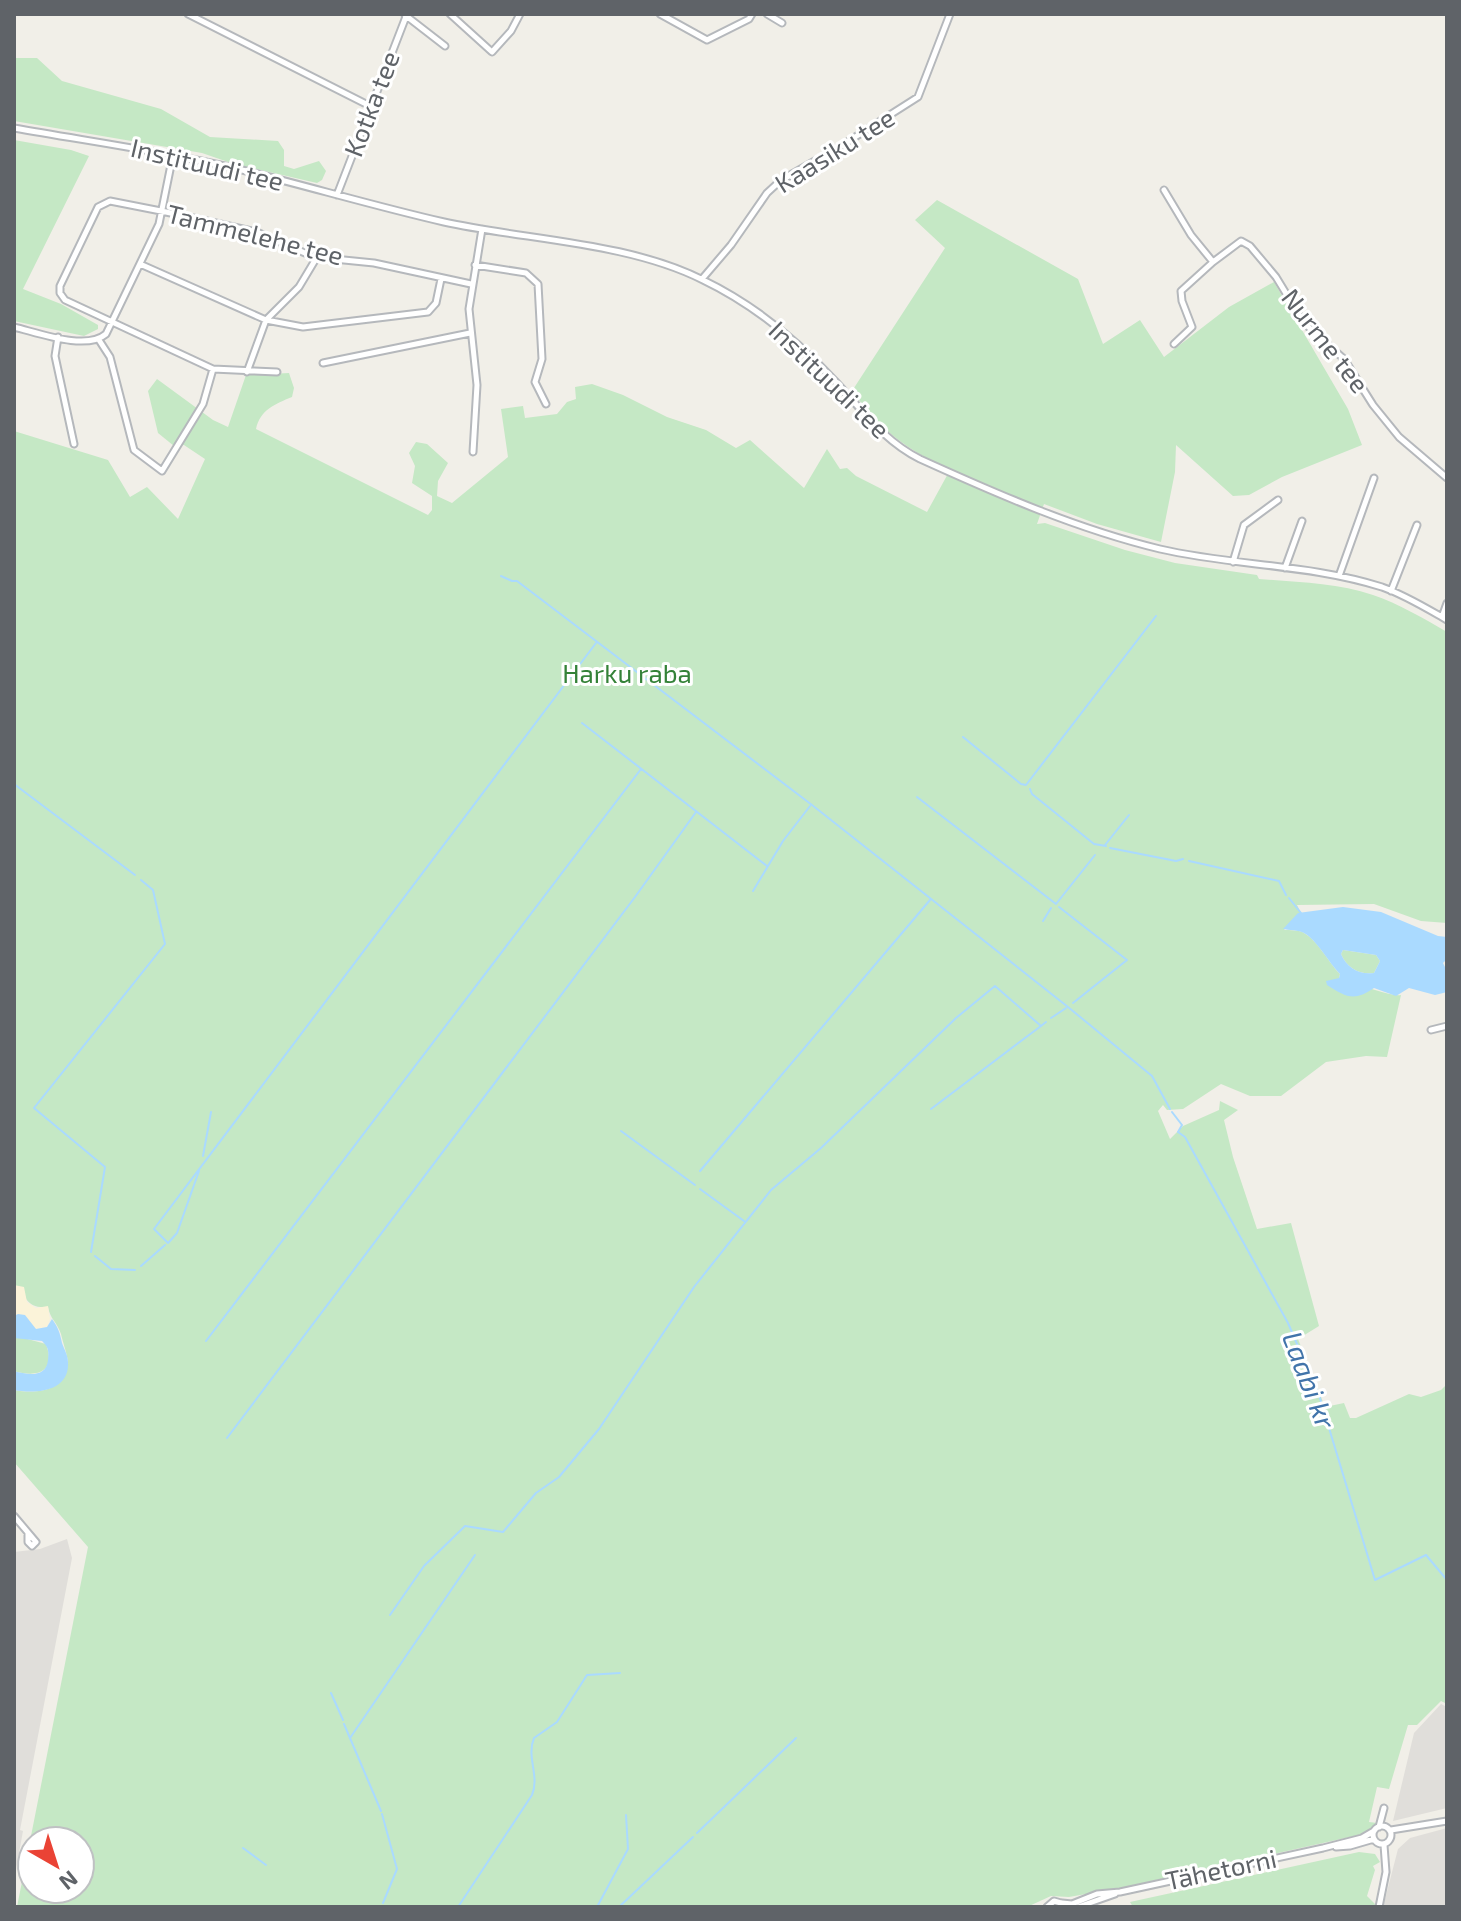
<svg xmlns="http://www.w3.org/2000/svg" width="1461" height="1921" font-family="'Exo 2',sans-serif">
  <rect width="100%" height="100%" fill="#f1efe8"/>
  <path fill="#e0deda" d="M67,1539L72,1558L20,1830L23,1831L14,1881V1552L40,1549Z
    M1441,1704L1447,1707V1808L1393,1821L1414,1733Z
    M1447,1828V1907H1383L1398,1849L1410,1838Z"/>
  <path fill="#c5e8c5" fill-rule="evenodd" d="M14,58H37L62,81L161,109L210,137L278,141L284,150V166L294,169L319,161L326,171L322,180L317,183L234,164L202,153L14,121Z
    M14,140L71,150L89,156L23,289L61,304L98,325V329L84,336L14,321Z
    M937,200L1078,279L1103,344L1140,320L1164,357L1229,307L1274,282L1348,409L1362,445L1282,477L1249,495L1233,496L1176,445L1175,472L1161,542L1097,524L1044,504L1037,524L1045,523L1125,550L1175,563L1257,575L1259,579C1297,582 1337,583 1373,595C1399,604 1423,618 1447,632V923L1421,921L1374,904L1297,905L1301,913L1284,930C1289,930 1300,930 1304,933C1318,941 1329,963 1340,974L1339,978C1354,982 1390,997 1401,995L1387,1057L1366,1056L1326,1062L1281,1096H1250L1221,1084L1183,1109L1167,1110L1163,1105L1158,1111L1170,1139L1183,1126L1219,1110L1220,1101L1238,1110L1224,1120L1233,1157L1257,1229L1291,1223L1319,1326L1298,1339L1325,1407L1344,1403L1350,1418H1356L1409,1394L1421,1397L1441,1390L1447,1384V1704L1441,1701L1417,1725H1408L1389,1789L1377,1787L1369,1822L1377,1823L1368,1833L1120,1888L1069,1897L1051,1896L1027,1907H17L88,1547L14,1462V1390C36,1394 64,1392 68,1364C69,1360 62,1339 61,1334C57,1322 50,1319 48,1307C26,1309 28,1297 14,1285V431L108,460L130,497L147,487L178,519L205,459L184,445L174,446L158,433L148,391L157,379L213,420L228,427L246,375L289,373L294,388L292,397C275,404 260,410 256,429L428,515L432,510V496L412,483L415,466L409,453L416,442L427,444L448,463L438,481L437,496L452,503L508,457L501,409L523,406L525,418L557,414L567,402L576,399L575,387L592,384L623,395L667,417L706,430L736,448L750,440L804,488L827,449L840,469L847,468L856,476L927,512L950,470C903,447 883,432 852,391L945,248L915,220ZM32,1841H80V1889H32Z
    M1343,950L1376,955L1380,961L1374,973C1359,975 1347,968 1341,954Z
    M20,1337L46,1344C56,1372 38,1378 14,1371V1338Z
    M1359,1852L1375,1854L1380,1862L1373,1866L1375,1870L1367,1896L1375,1904L1374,1907H1133L1130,1902Z"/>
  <path fill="#fbf3d9" d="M14,1285L24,1287L27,1302L36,1308L48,1306L50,1319L47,1327L36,1329L18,1314L14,1316Z"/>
  <path fill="#aadaff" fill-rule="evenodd" d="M1343,907L1381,912L1438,936L1447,937V959L1443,963L1447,971V992L1435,995L1409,988L1396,996L1374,988C1354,1002 1346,997 1327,985L1326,981L1339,978L1340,974C1329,963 1317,940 1304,933C1299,930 1288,930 1283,929L1298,913ZM1343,950L1376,955L1380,961L1374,973C1359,975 1347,968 1341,954Z
    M18,1314L25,1315L36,1329L47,1327L52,1319C58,1327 60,1333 62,1343C64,1349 68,1355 68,1362C70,1392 35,1394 14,1390V1371C28,1375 46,1378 48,1360C49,1350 48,1347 42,1341L14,1338V1316Z"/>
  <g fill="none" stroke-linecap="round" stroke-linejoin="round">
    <path stroke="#aadaff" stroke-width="2" d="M501,576L512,581H517L812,805L1068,1007L1152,1076L1170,1109
      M582,723L767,866
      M963,737L1021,784L1026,785L1156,616
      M14,784L135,875
      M1030,789L1032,794L1094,844L1106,846
      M917,797L1056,904L1095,855
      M1105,845L1129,815
      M1110,848L1176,861L1183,859
      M1189,861L1279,881L1286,895
      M753,891L783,841L810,806
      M1289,898L1301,913
      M1059,907L1127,960L1073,1003
      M1043,921L1051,908
      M1051,1018L1066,1008
      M931,1109L1041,1026
      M1172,1112L1182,1125L1178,1132L1185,1137L1288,1323L1319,1395L1375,1580L1426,1555L1447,1580
      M621,1131L695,1185
      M203,1156L211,1112
      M700,1171L930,900
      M700,1189L744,1221
      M169,1242L177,1233L199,1171
      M168,1243L154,1229L596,643
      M91,1252L105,1167L34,1108L165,944L153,890L141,880
      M95,1256L111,1269L135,1270
      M141,1266L165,1245
      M206,1341L641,769
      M227,1438L635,897L696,812
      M390,1615L424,1566L465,1526L503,1532L536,1493L559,1477L599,1429L694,1287L771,1190L821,1148L956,1018L995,986L1041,1026L1046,1022
      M331,1693L343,1720
      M344,1724L381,1811
      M350,1738L475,1555
      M382,1814L397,1869L383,1903
      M697,1833L796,1738
      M243,1848L266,1865
      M458,1907L532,1795C540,1776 526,1757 534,1738L557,1722L587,1675L620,1673
      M597,1907L628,1849L626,1815
      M619,1907L693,1837"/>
    <g stroke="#b5b8bc" stroke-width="9">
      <path id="minor" d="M188,14L370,106
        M450,14L492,52L511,31L520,14
        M660,14L707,40L749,19L752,14
        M767,14L782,23
        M405,15L445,46
        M14,128C87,141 161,151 234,168C304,185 374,206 444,222C526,240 628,242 703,280C753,304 798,341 836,382C863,411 884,441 920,459C997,494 1077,529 1160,549C1233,566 1310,564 1382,587C1405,595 1426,608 1447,620
        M1164,190L1191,235L1213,262L1241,241L1250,246L1276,277L1304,323L1344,359L1373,405L1399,437L1447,478
        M337,195L407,14
        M140,264L266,320L303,327L428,312L436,303L441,279
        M475,265L526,273L538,284L542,359L535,382L546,404
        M702,279L731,245L767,193L780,181L841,146L918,97L950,14
        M14,327C39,333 86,351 106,334L159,224L173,155
        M58,337L55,356L74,444
        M99,340L110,357L134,450L162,471L203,404L213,369
        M1174,344L1192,327L1182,301L1181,291L1213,262
        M323,363L470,333
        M247,372L266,320L299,287L317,257
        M277,372L213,369L65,300L60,293V286L98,207L110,201L166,212L257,232L314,257L374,263L471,284
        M473,452L477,385L469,309L482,229
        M1233,562L1244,525L1278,500
        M1285,568L1302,521
        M1339,576L1374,478
        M1391,591L1417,525
        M1442,617L1447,603
        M1431,1030L1447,1026
        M14,1516L36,1542L32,1546L28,1542V1533
        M1373 1835a9 9 0 1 1 18 0a9 9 0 1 1-18 0Z
        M1379,1827L1384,1808
        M1391,1830L1447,1821
        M1336,1847L1350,1846L1374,1839
        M1062,1903L1072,1904L1097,1894L1120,1892L1323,1848L1362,1838L1374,1831
        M1047,1907L1054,1901L1061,1903
        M1078,1907L1115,1894
        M1379,1907L1386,1872L1384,1845"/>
    </g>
    <use href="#minor" stroke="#fff" stroke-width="5"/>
  </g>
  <g text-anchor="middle" stroke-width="6" stroke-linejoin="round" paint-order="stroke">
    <g font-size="26" fill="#5f6368" stroke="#fff">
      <text transform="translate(372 104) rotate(-69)" y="9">Kotka tee</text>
      <text transform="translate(835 151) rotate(-32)" y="9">Kaasiku tee</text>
      <text transform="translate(207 165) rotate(13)" y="9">Instituudi tee</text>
      <text transform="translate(255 235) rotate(14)" y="9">Tammelehe tee</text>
      <text transform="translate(1325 341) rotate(52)" y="9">Nurme tee</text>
      <text transform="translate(829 380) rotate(44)" y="9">Instituudi tee</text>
      <text transform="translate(1221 1870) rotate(-12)" y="9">Tähetorni</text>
    </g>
    <g font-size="26" fill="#348238" stroke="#fff">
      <text x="627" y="683">Harku raba</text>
    </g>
    <g font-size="28" font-style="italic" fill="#4174aa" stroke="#fff">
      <text transform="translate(1309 1380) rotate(69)" y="10">Laabi kr</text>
    </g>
  </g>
  <rect width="1461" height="1921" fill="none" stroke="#5f6368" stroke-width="32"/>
  <g transform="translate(56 1865) rotate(141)"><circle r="38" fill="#ffffff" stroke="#bfc1c3" stroke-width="2"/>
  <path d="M0-6L14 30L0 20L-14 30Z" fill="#ea4335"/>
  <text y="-12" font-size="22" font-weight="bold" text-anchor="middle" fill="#5f6368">N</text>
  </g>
</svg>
